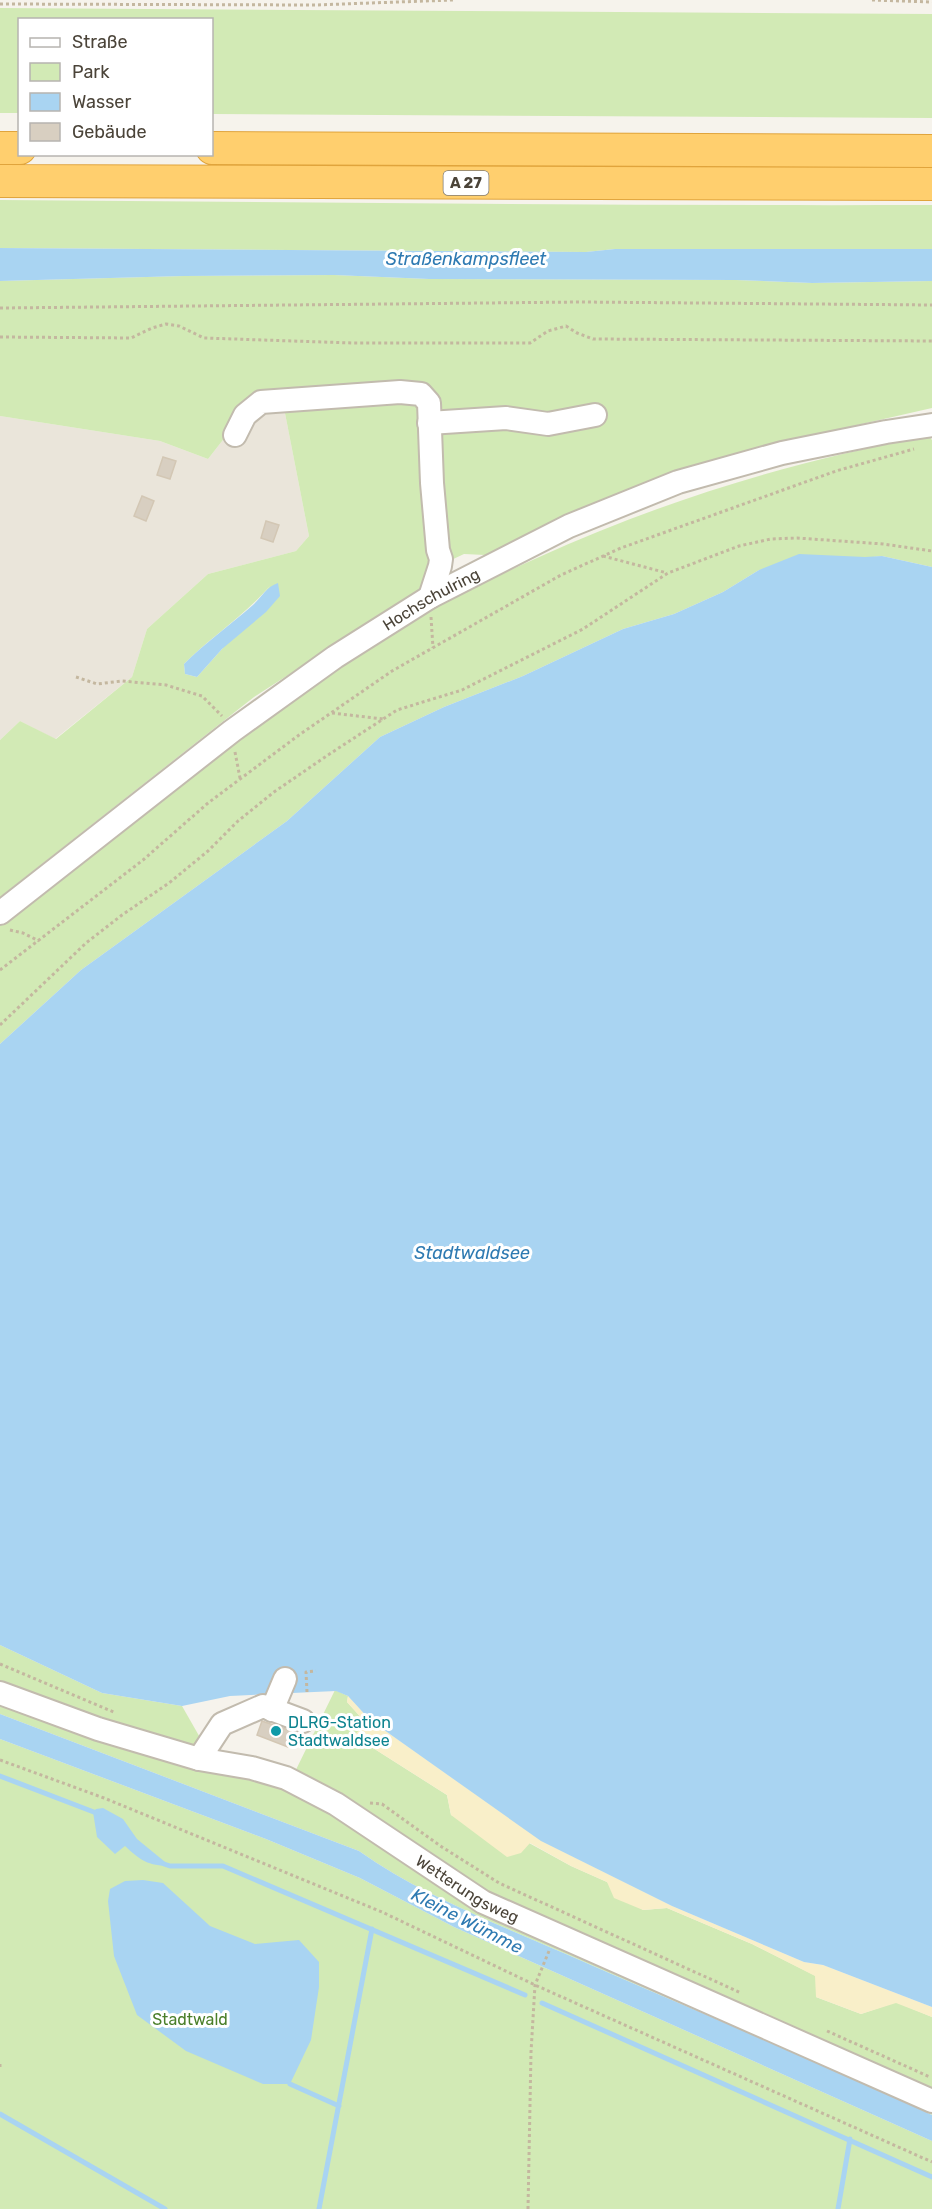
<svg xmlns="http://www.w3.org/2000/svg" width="932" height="2209" font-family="Rubik,sans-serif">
  <rect width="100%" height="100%" fill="#f6f3ec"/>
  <path fill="#eae5da" d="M263,407L284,408L309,536L296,551L208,574L147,629L132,677L55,739L20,721L0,740V416L160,441L208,459L226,436Z"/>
  <path fill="#d2eab5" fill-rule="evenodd" d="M0,8L932,14V118L212,114V20H20L19,113H0Z
    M0,200C311,202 621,206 932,205V249H615L586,252L0,248Z
    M334,275L429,279L736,280L812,283L932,281V408L796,439L554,522L485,555L464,554L432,569L417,592L254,697L0,897V740L20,721L56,739L132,677L147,629L208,574L296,551L309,536L284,408L263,407L226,436L208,459L160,441L0,416V281L184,276ZM270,586L222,649L197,677L185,674L184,664C211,637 244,616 270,586Z
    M929,436L932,440V567L882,556L759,570L723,592L674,614L623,629L523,676L444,707L380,737L287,821L81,970L0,1044V926C138,817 274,701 426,612C461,592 500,575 537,558C662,501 793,461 929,436Z
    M0,1645L102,1693L182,1706L202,1741L194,1763L288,1786L335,1690L348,1696L347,1702L366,1723L351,1739L361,1749L373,1748L447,1795L451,1815L529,1843L571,1866L607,1882L643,1910L667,1908L752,1944L816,1976V1997L861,2014L896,2002L932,2017V2115C811,2058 688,2008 566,1954C497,1924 419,1894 359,1851L0,1714Z
    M0,1739L266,1839L360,1878L454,1927L932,2141V2209H0Z"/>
  <path fill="#f9efc9" d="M348,1696L370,1720L542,1841L672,1906L804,1962L823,1965L932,2007V2017L896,2003L861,2014L816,1997L815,1976L752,1944L667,1908L643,1910L614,1898L607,1882L571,1866L530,1843L521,1853L507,1857L451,1815L447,1795L373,1748L361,1749L351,1739L366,1723L347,1702Z"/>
  <path fill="#a9d4f2" d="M0,248L586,252L615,249H932V281L812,283L736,280L429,279L334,275L184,276L0,281Z
    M799,554L865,557L882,556L932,567V2007L823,1965L804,1962L672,1906L541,1841L370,1720L348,1696L336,1691L230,1696L182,1706L102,1693L0,1645V1044L81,970L287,821L380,737L444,707L523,676L623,629L674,614L723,592L759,570Z
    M278,583L280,596L266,612L222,649L197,677L185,674L184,664C205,643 230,625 253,605C262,597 266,587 278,583Z
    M0,1714L359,1851C419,1894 497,1924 566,1954C688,2008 811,2058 932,2115V2141L454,1927L360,1878L266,1839L0,1739Z
    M103,1808L123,1819L137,1839L170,1866C148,1866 140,1860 125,1846L115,1854L97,1837L93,1812L96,1809Z
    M143,1880L163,1883L210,1926L255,1944L299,1940L319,1962V1987L311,2040L290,2084H263L186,2051L137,2015L114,1956L108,1901L110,1889L125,1881Z"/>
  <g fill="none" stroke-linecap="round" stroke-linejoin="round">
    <path stroke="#a9d4f2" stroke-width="5" d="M0,1776L99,1814
      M164,1864L170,1866H223L525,1995
      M542,2003L932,2177
      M290,2084L339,2106
      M0,2114L165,2209
      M319,2209L372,1929
      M838,2209L850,2139"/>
  </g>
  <path fill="#d8cfc1" stroke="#d3c7b4" stroke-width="1.5" d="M163,457L176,461L170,479L157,475Z
    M142,496L154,501L146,521L134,516Z
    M266,521L279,525L273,542L261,538Z
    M262,1721L294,1732L288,1747L257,1735Z"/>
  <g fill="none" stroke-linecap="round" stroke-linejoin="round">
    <g stroke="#c2bbae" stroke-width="26">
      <g id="minor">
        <path d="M429,423L506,418L548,424L595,415"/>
        <path d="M235,435L245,415L261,402L400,392L421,394L429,403L432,483L438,550L441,559L440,566L430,597"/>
        <path id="s1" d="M0,913L232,731L335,657L430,597L569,526L678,482L782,453L886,432L932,425"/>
        <path id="s2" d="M0,1693L98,1729L199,1759L252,1768L286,1778L336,1804L483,1902L932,2101"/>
        <path d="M272,1710L285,1679"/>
        <path d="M199,1759L222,1724L263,1706L303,1721"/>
      </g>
    </g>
    <g stroke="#e0a43c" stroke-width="34">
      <path id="highway" d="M0,148H20
        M212,148L932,151
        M0,181L932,184"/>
    </g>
    <path stroke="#c4b79f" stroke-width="3" stroke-dasharray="3 3" stroke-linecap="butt" d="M872,0L932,2
      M0,4L315,5L453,0
      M0,308L581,302L932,305
      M0,337L131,338L152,328L166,324L179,326L204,338L352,343H530L548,331L566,326L577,333L593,339L932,341
      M603,556L667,573
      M431,617L433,648
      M76,677L97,684L122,681L166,685L202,696L222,716
      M332,713L383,719
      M235,752L240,778
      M10,930L23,933L39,941
      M0,970L143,860L208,803L299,735L392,671L561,575L621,548L836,471L914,449
      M0,1025L86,943L122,915L169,883L208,851L238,821L274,792L328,755L397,710L462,690L583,629L668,573L739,546L771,539L797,538L883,544L932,551
      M0,1664L116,1713
      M307,1692L306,1672L316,1671
      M0,1760L104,1798L382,1912L535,1985L932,2162
      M370,1803L382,1804L442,1847L499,1883L741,1993
      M827,2031L930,2077
      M0,2064V2067
      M528,2209L531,2052L535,1985L549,1951"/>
    <use href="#minor" stroke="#fff" stroke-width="22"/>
    <use href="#highway" stroke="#ffcf6e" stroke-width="32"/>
  </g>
  <circle fill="#0f9aa8" stroke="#fff" stroke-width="2" cx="276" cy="1731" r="6"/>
  <g text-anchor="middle" stroke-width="6" stroke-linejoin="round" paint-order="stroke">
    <rect fill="#fff" stroke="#817c74" stroke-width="1.5" x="443.5" y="171" width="45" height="24" rx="4.5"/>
    <g font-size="15" font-weight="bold" fill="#4b4439">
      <text x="466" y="188">A 27</text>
    </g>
    <g font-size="16" fill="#4b4439" stroke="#fff">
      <text dy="6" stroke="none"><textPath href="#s1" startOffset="534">Hochschulring</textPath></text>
      <text dy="6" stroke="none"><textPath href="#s2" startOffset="512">Wetterungsweg</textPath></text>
    </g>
    <g font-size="16" fill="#0d838f" stroke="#fff" text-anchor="start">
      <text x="288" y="1728">DLRG-Station<tspan x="288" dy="18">Stadtwaldsee</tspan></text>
    </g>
    <g font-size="16" fill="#4a7f2a" stroke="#fff">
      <text x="190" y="2025">Stadtwald</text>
    </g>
    <g font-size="18" font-style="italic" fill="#2e7ab2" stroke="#fff">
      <text x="466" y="265">Straßenkampsfleet</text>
      <text x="472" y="1259">Stadtwaldsee</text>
      <text transform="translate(467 1921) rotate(27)" y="6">Kleine Wümme</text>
    </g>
  </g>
  <rect x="18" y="18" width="195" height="138" fill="#ffffff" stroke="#b7b4b0" stroke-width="1.5"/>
  <rect x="30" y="38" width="30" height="9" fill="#ffffff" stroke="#b7b4b0" stroke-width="1.5"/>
  <text x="72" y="48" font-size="18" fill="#4b4439">Straße</text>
  <rect x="30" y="63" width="30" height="18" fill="#d2eab5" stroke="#b7b4b0" stroke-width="1.5"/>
  <text x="72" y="78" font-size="18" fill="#4b4439">Park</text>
  <rect x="30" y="93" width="30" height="18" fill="#a9d4f2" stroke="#b7b4b0" stroke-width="1.5"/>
  <text x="72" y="108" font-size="18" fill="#4b4439">Wasser</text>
  <rect x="30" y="123" width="30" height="18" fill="#d8cfc1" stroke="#b7b4b0" stroke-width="1.5"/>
  <text x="72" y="138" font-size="18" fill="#4b4439">Gebäude</text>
</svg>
